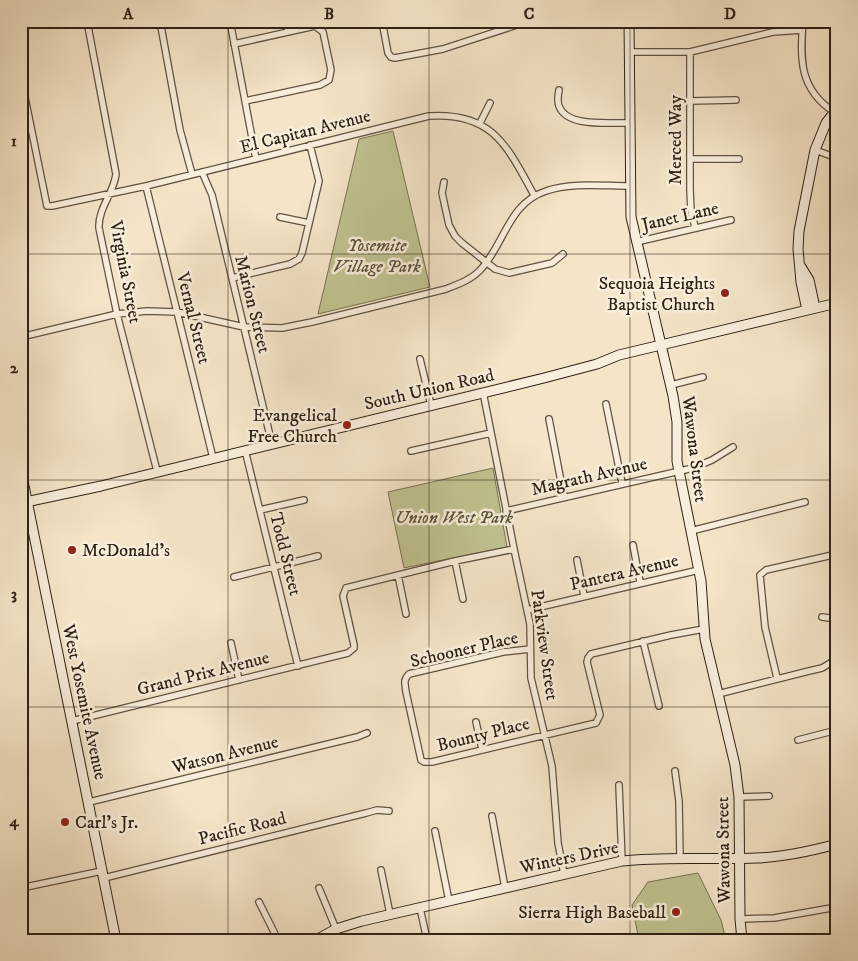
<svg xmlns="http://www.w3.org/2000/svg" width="858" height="961" font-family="'IM FELL DW Pica',serif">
  <rect width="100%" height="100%" fill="#f4e5c8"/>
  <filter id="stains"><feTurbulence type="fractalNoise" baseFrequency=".004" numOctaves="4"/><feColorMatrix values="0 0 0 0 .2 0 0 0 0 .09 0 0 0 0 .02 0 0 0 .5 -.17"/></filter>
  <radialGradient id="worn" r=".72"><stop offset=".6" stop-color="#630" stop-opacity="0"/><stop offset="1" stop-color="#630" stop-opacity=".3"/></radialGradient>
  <path fill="#c1c392" stroke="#777254" d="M393,131L430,287L318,314L359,139Z
    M493,468L507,547L404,568L388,492Z
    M698,873L721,920L726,940H639L632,905L648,882Z"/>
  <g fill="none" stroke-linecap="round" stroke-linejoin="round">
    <g stroke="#5f5242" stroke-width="8">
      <path id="street" d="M87,21L116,174C114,193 98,208 99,228L117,314L157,471
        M160,21L180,130L192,174
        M230,21L256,159
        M287,21L288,31
        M382,21L388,53L391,57L395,58L443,49L529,21
        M803,21C800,59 799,89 834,112
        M234,44L315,26L323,32L331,70L329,80L320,85L245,101
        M629,52H690L773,32L802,30
        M690,52V190L691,211L695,227
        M21,78L47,206H52L146,186L429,116C493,112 507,146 534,195
        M559,90C558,95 557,101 559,106C567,128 610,122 629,123
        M690,101L736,100
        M480,123L490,103
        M21,130L31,128
        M815,150L837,158
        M690,159H739
        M202,172L212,195L272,444
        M444,182L442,193L449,225L455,236L462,243L495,269L509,273L552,263L563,254
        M146,186L213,458
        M280,217L309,223
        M636,242L731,220
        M232,278L290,264L299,259L302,253L319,181L310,145
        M21,337L117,314L147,311L177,312L244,327L282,328L312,322L446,289C459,284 473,279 482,268C505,242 509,203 546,191C571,182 603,186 630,186
        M420,359L431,405
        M671,385L703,377
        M483,392L514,549L530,624L531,678L552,766L558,843L564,874
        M606,404L622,483
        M549,419L564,497
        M245,450L298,666
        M411,451L491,433
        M260,510L304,500
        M506,511L693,468L712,460L733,447
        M691,531L805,502
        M633,545L640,582
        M577,560L584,596
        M455,561L463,599
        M398,575L406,614
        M234,577L318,556
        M527,610L699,570
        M822,617L837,619
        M643,641L659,706
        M231,643L239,680
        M530,649L503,652L409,674C403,680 405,684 406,692L421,760L424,762H432L596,723L600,715L587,662L588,658L591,654L671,635L704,629
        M777,678L765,627L760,575L766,570L837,554
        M718,694L809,671L822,668L837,659
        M72,721L348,653L354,648V645L343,596L346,588L455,561L514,549
        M476,722L482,749
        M798,740L837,730
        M675,771L679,801L680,858
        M619,785L622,861
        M739,797L769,796
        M89,802L357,737L367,733
        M492,816L505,888
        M435,831L449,901
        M381,870L390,914
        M104,878L366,813L377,810L389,811
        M21,888L102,871
        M319,888L336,929
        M259,902L278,940
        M420,908L427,940
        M740,919L774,918L837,907"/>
    </g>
    <g stroke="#2d2115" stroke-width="11">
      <path id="secondary" d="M629,21L631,217L673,396L677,422V461L701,581L705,639L735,765L739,797L740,919L742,940
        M801,267L809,280L815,308
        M807,310L801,282L798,249L799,231L815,150L826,123L837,109
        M21,471L116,940
        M21,503L101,486L544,378L597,364L619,355L837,303
        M316,940L336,929L362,921L622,861C667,856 712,860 757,858C784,857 811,851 837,844"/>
    </g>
    <use href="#street" stroke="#f8eedb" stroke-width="5.5"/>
    <use href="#secondary" stroke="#f8eedb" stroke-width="9"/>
  </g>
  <path fill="none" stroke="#2d2115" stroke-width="1" stroke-opacity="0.55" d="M228,21V940M429,21V940M630,21V940M21,254H837M21,480H837M21,707H837"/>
  <g fill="#8f2418" stroke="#f8eedb" stroke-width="2">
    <circle cx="725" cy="293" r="5"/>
    <circle cx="347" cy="425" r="5"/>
    <circle cx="72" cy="550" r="5"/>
    <circle cx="65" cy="822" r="5"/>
    <circle cx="676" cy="912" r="5"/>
  </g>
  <g text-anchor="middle" stroke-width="5" stroke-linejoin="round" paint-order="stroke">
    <g font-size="18" fill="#2d2115" stroke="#f8eedb">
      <text transform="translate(305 131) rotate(-14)" y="6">El Capitan Avenue</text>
      <text transform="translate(675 140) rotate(-90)" y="6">Merced Way</text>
      <text transform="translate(680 216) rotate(-13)" y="6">Janet Lane</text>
      <text transform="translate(126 272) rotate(79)" y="6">Virginia Street</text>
      <text transform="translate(253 304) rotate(76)" y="6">Marion Street</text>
      <text transform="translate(194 318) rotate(76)" y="6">Vernal Street</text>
      <text transform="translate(429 389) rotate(-13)" y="6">South Union Road</text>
      <text transform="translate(695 449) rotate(83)" y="6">Wawona Street</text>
      <text transform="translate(589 476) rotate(-13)" y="6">Magrath Avenue</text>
      <text transform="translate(286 554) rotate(76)" y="6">Todd Street</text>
      <text transform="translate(624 572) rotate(-13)" y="6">Pantera Avenue</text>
      <text transform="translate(545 645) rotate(82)" y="6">Parkview Street</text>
      <text transform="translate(464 649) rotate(-13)" y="6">Schooner Place</text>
      <text transform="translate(203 673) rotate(-14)" y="6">Grand Prix Avenue</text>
      <text transform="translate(85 702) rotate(78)" y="6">West Yosemite Avenue</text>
      <text transform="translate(483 734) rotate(-14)" y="6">Bounty Place</text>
      <text transform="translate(225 754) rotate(-14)" y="6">Watson Avenue</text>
      <text transform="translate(242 828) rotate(-14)" y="6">Pacific Road</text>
      <text transform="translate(723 850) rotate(-91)" y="6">Wawona Street</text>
      <text transform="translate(569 857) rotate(-12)" y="6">Winters Drive</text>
    </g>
    <g font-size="18" font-style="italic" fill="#59523a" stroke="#f8eedb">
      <text x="377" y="251">Yosemite<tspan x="377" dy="21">Village Park</tspan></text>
      <text x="454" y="523">Union West Park</text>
    </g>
    <g font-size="18" fill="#2d2115" stroke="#f8eedb" text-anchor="end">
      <text x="715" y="289">Sequoia Heights<tspan x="715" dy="21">Baptist Church</tspan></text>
      <text x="337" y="421">Evangelical<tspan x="337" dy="21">Free Church</tspan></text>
      <text x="82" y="556" text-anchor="start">McDonald's</text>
      <text x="75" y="828" text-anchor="start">Carl's Jr.</text>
      <text x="666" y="918">Sierra High Baseball</text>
    </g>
  </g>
  <rect width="858" height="961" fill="none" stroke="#f4e5c8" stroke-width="55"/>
  <rect x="28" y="28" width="802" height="906" fill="none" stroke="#2d2115" stroke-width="2"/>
  <g font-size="16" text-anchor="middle" font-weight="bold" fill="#2d2115">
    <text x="128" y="19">A</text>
    <text x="329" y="19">B</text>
    <text x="529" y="19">C</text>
    <text x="730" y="19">D</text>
    <text x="14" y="146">1</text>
    <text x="14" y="373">2</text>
    <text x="14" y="599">3</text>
    <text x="14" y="826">4</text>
  </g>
  <rect width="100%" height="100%" filter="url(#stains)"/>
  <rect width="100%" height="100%" fill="url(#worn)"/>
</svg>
